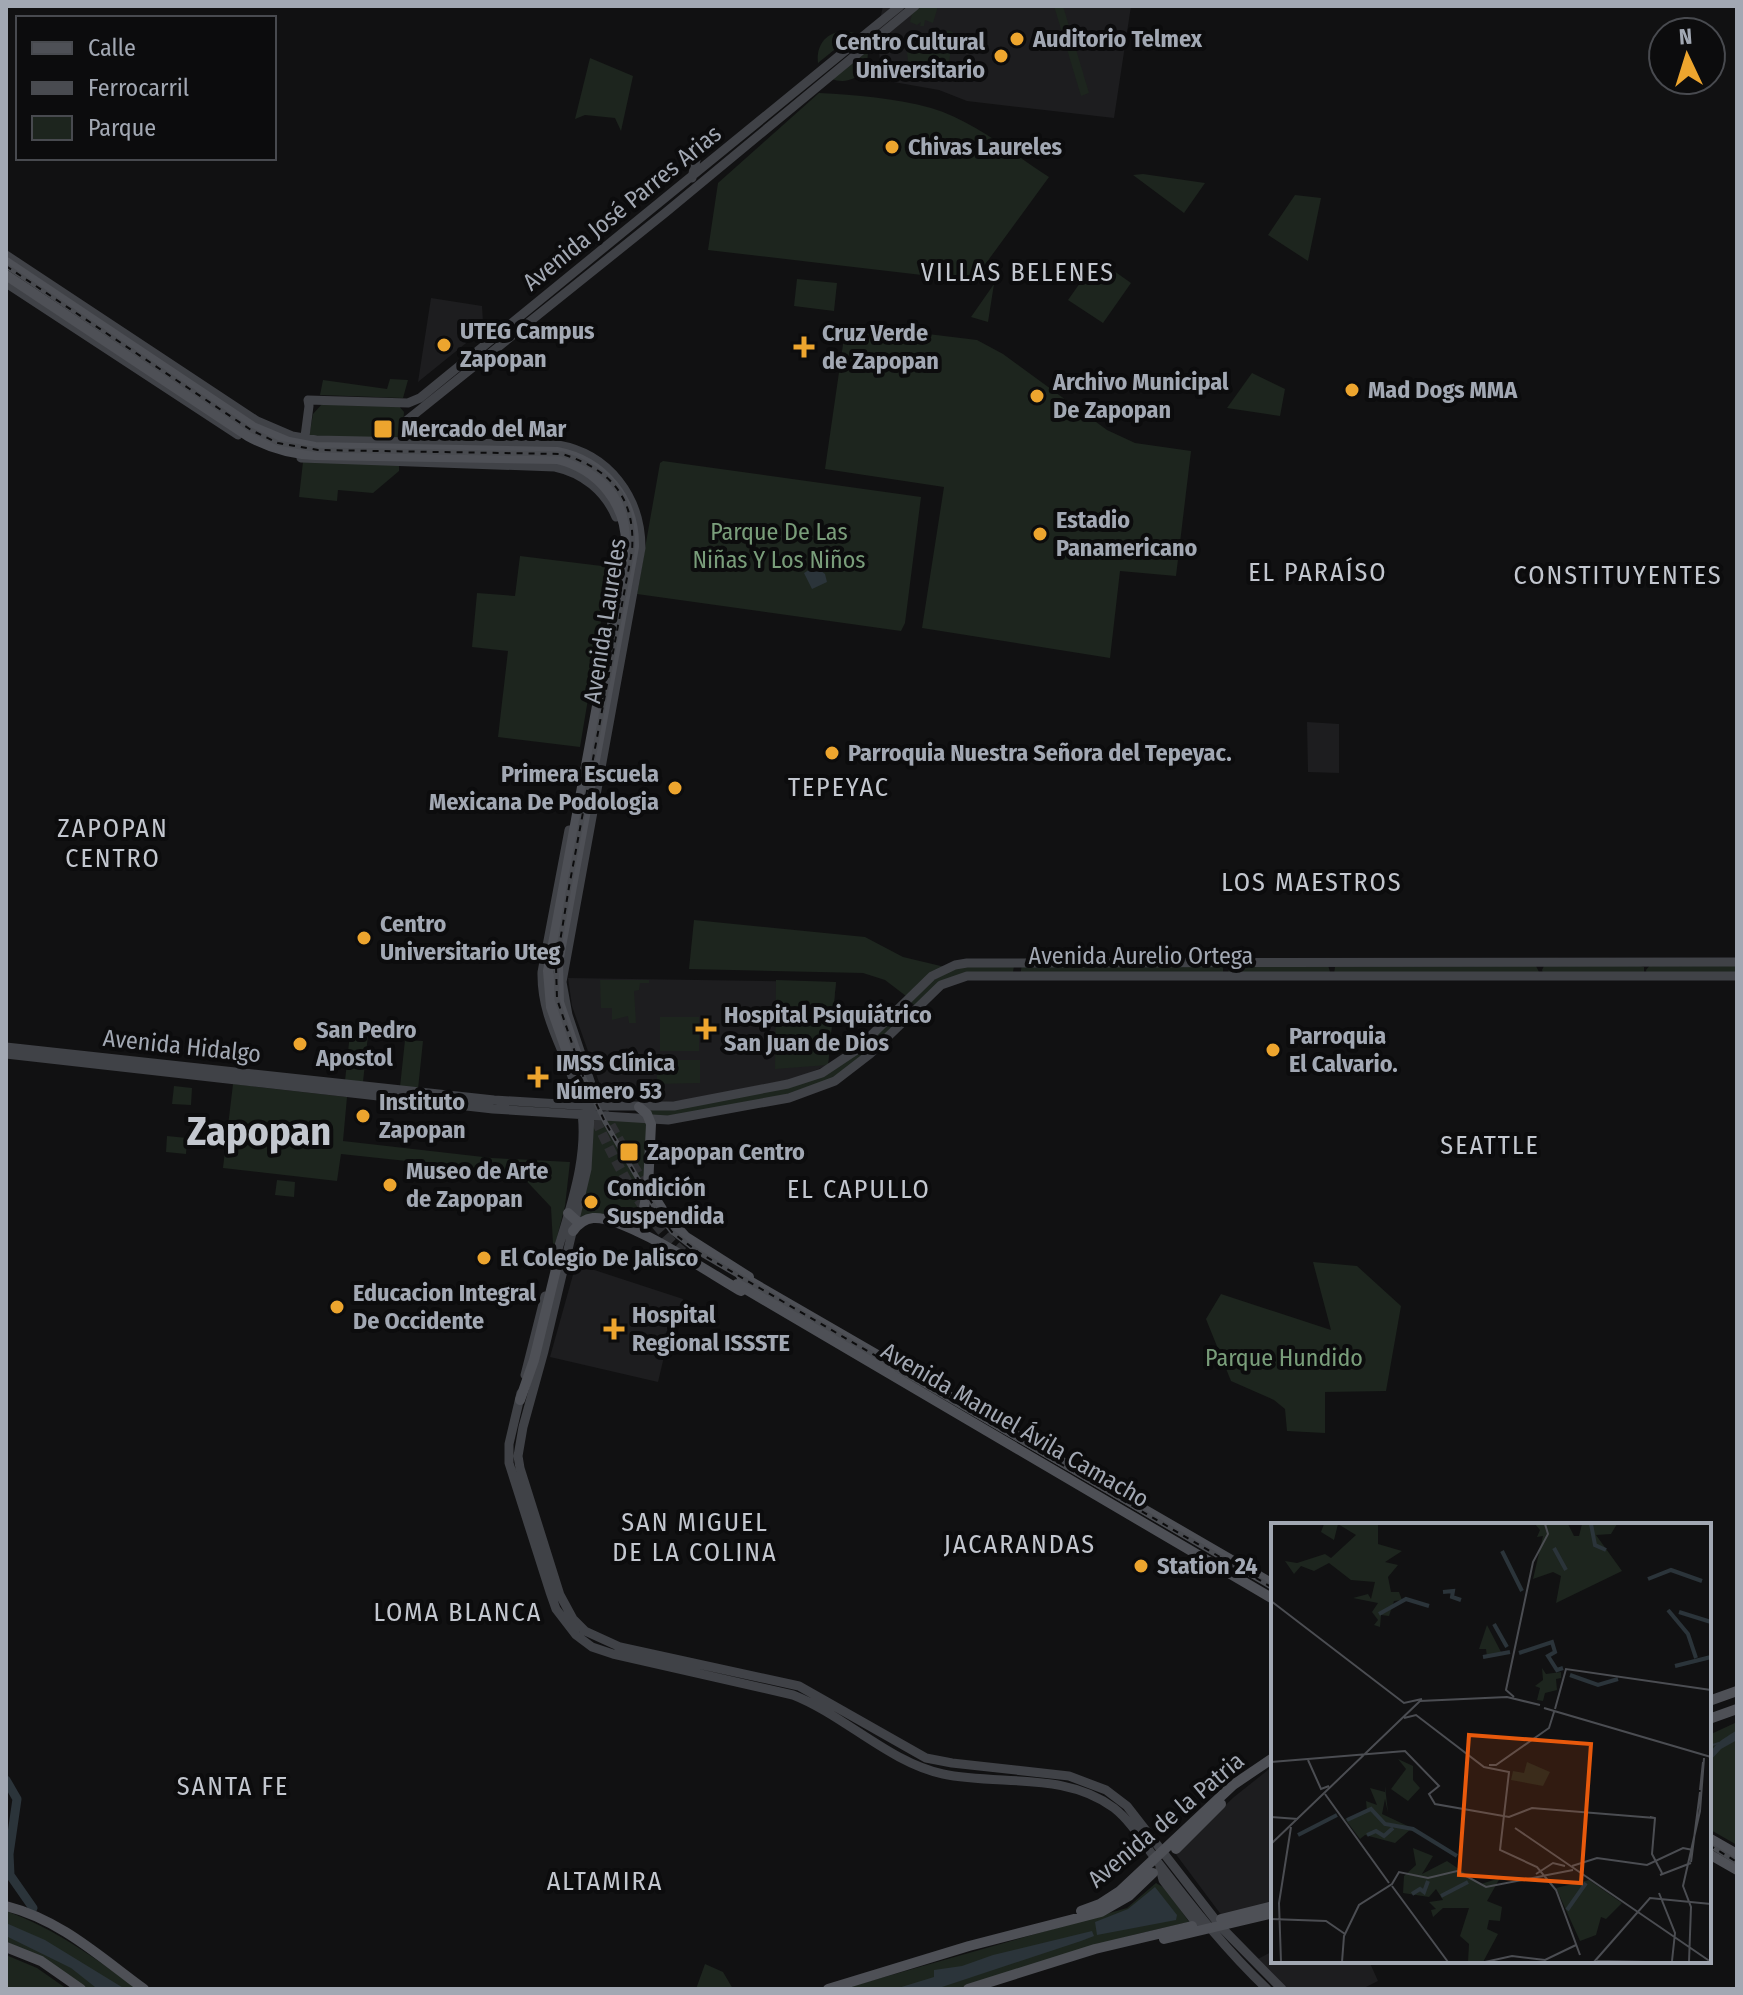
<svg xmlns="http://www.w3.org/2000/svg" width="1743" height="1995" font-family="'Fira Sans Condensed',sans-serif">
  <rect width="100%" height="100%" fill="#111112"/>
  <path fill="#1d1d1f" d="M883,6H1131L1114,118L967,101L939,90L882,80L877,33Z
    M431,298L482,306L483,322L481,331L418,382Z
    M1307,722L1339,724V773L1308,772Z
    M568,978L836,982L828,1065L797,1078L686,1100L667,1102L605,1099L572,1006Z
    M576,1264L683,1299L679,1315L674,1314L658,1382L550,1357Z
    M1273,1766V1904L1222,1916L1175,1853L1234,1797Z
    M1273,1951V1961H1369L1378,1981L1362,1989H1287L1256,1960Z"/>
  <path fill="#1d251e" d="M921,6H938L933,23L925,20L924,26H920L921,22L917,25L910,22L912,14Z
    M1054,6H1063L1089,93L1081,96Z
    M947,30L953,32L947,79L907,76L905,70L909,68L907,53L917,44L934,43L939,35L945,36Z
    M843,31L855,33L818,63C816,46 825,33 843,31Z
    M868,49C869,73 853,86 831,79Z
    M590,58L633,76L621,131L615,118L585,115L575,119Z
    M819,93C856,95 895,98 931,108C973,120 1013,154 1049,177L973,281L708,250L718,183Z
    M1143,174L1205,183L1184,213L1133,175Z
    M1295,195L1321,198L1308,261L1268,235Z
    M1097,259L1131,283L1103,323L1068,300Z
    M797,279L837,283L834,311L794,306Z
    M994,284L988,322L971,317Z
    M846,324L977,340L1003,354L1107,430L1135,443L1191,451L1176,576L1120,571L1110,658L922,628L944,487L825,469Z
    M1252,373L1285,389L1280,416L1227,408Z
    M390,379L408,380L403,398L320,395L323,380L387,389Z
    M322,404L399,406L404,412L402,436L399,439L309,437L313,414Z
    M663,461L921,497L905,623L901,631L637,594L660,463Z
    M303,462L399,464V471L373,493L338,490L337,501L299,497Z
    M520,556L610,567L580,747L498,737L508,651L472,647L477,593L515,596Z
    M694,920L865,937L903,957L945,967L906,996L885,980L863,973L689,969Z
    M1737,963V976H1647L1646,970L1651,964Z
    M1022,964L1223,967V976H1020Z
    M1328,965L1330,972L1228,976L1229,966Z
    M959,966H1014L1013,972L950,980L917,1008L910,1001L926,984Z
    M1536,966L1539,972L1334,974L1335,967Z
    M1544,966H1640L1644,967V974L1544,976L1542,970Z
    M600,980H649V983H640L639,990L634,991L636,1023H629L628,1016L612,1020V1008H601Z
    M776,980L836,982L828,1065L775,1069Z
    M903,1006L911,1013L850,1069L812,1090L654,1120L648,1111L816,1077Z
    M660,1017H699V1051H660Z
    M350,1033L368,1035L363,1082L345,1081Z
    M405,1040L423,1041L418,1089L400,1087Z
    M657,1060H700V1083L657,1084Z
    M233,1084L347,1097L343,1141L492,1158L570,1162L565,1206L555,1245L553,1244L551,1207L519,1173L341,1154L337,1181L223,1168Z
    M174,1086L192,1088L191,1105L172,1104Z
    M591,1119L649,1122L646,1174L639,1215L630,1221L579,1219C585,1186 596,1151 591,1119Z
    M167,1136L187,1138L186,1154L166,1152Z
    M277,1180L295,1182L294,1197L275,1195Z
    M1313,1262L1357,1266L1401,1306L1386,1391L1325,1392V1433L1287,1431L1285,1409L1274,1400L1231,1381L1206,1319L1221,1294L1331,1330Z
    M1737,1722V1845L1709,1829V1735Z
    M1156,1883L1166,1889L1189,1922L1133,1935L956,1989H842L1127,1908Z
    M6,1911C56,1929 95,1958 137,1989H84L6,1946Z
    M6,1955L37,1968L67,1989H6Z
    M705,1964L723,1972L733,1989H696Z"/>
  <path fill="#2b343a" d="M815,566H821L820,570L825,574L827,582L812,589L804,573Z
    M1737,1730V1740L1721,1749L1709,1762C1709,1745 1724,1739 1737,1730Z
    M1155,1887L1177,1915L1176,1920L1097,1935L1095,1922L1128,1909Z
    M6,1923L45,1940L125,1989L95,1987L71,1968L6,1936Z
    M1092,1931L1094,1936L1081,1941L936,1989H895L934,1977V1970L962,1966L993,1955Z"/>
  <g fill="none" stroke-linecap="round" stroke-linejoin="round">
    <path stroke="#2b343a" stroke-width="2" d="M1709,1746L1719,1743"/>
    <path stroke="#2b343a" stroke-width="9" d="M6,1780L17,1799L9,1854L10,1875L33,1908"/>
    <path stroke="#2e2f32" stroke-width="10" stroke-dasharray="10 5" stroke-linecap="butt" d="M572,1065C594,1120 637,1216 683,1252
      M596,1099L649,1193"/>
    <path stroke="#404247" stroke-width="9" d="M692,178L696,160
      M6,255L257,421L292,436L316,440L558,445C609,454 641,497 641,548L562,982L568,1015L595,1096L590,1115L587,1169L544,1351L523,1427L518,1456L520,1468L560,1595L573,1619L585,1631L620,1647L799,1686L926,1758L952,1763L1069,1776L1106,1790L1127,1806L1221,1927L1282,1989
      M6,283L238,435
      M304,444L309,406L308,400L408,403L420,398L900,6
      M403,449L406,421L665,213L915,6
      M301,458L555,467C583,473 605,491 616,517
      M6,1047L494,1100L592,1106H674L788,1084L822,1073L855,1051L932,976L955,965L967,963L1737,962
      M6,1054L493,1109L668,1120L789,1098L835,1081L870,1054L941,985L967,976H1737
      M553,1266C567,1216 592,1154 580,1102C569,1055 541,1022 542,972L569,830
      M525,1375L545,1296
      M521,1393L509,1444V1463L550,1592L556,1609L576,1635L592,1647L613,1654L793,1695C844,1715 890,1763 943,1774C999,1786 1065,1771 1114,1808C1133,1823 1145,1846 1160,1865C1193,1908 1227,1951 1267,1989
      M1160,1868L1163,1880L1200,1928"/>
    <path stroke="#4e5056" stroke-width="10" d="M6,262L253,427L289,442L315,447L557,452C604,461 635,500 634,547L558,963L559,1002L576,1052
      M6,275L248,436C268,447 291,454 315,455L557,459C599,469 628,505 626,549L548,971L551,1007L568,1055
      M639,1107L647,1114L651,1124L648,1187L665,1214L686,1237L749,1277
      M568,1213L579,1223
      M626,1226L642,1218L648,1187
      M573,1231C578,1224 584,1219 593,1218C624,1215 711,1274 741,1291
      M741,1276L1273,1584
      M737,1284L1273,1599
      M520,1400L534,1360L558,1261
      M1709,1701L1737,1691
      M1709,1719L1737,1709
      M1709,1838L1737,1854
      M1176,1849L1221,1804
      M1709,1854L1737,1870
      M6,1906C61,1920 100,1957 144,1989
      M1081,1911L1100,1904L1120,1891L1233,1785L1273,1758
      M1221,1919L1273,1906
      M1164,1939L1273,1913
      M6,1947L41,1961L81,1989
      M828,1989L969,1946L1101,1912L1129,1896L1153,1873
      M968,1989L1095,1949L1192,1926"/>
    <g stroke="#494b50" stroke-width="5">
      <path id="rail" d="M6,266L251,430L278,443L318,450L562,454C610,469 636,497 632,551L569,887L556,966L557,999L583,1076L605,1122L659,1215L672,1232L698,1252L1273,1588
        M1709,1845L1737,1862"/>
    </g>
    <use href="#rail" stroke="#0c0c0d" stroke-width="2" stroke-dasharray="6" stroke-linecap="butt"/>
  </g>
  <g fill="#eda52e" stroke="#0c0c0d" stroke-width="3">
    <circle cx="1017" cy="39" r="8"/>
    <circle cx="1001" cy="56" r="8"/>
    <circle cx="892" cy="147" r="8"/>
    <circle cx="444" cy="345" r="8"/>
    <path d="M800 335h8v8h8v8h-8v8h-8v-8h-8v-8h8z"/>
    <circle cx="1352" cy="390" r="8"/>
    <circle cx="1037" cy="396" r="8"/>
    <rect x="373" y="419" width="20" height="20" rx="4"/>
    <circle cx="1040" cy="534" r="8"/>
    <circle cx="832" cy="753" r="8"/>
    <circle cx="675" cy="788" r="8"/>
    <circle cx="364" cy="938" r="8"/>
    <path d="M702 1017h8v8h8v8h-8v8h-8v-8h-8v-8h8z"/>
    <circle cx="300" cy="1044" r="8"/>
    <circle cx="1273" cy="1050" r="8"/>
    <path d="M534 1065h8v8h8v8h-8v8h-8v-8h-8v-8h8z"/>
    <circle cx="363" cy="1116" r="8"/>
    <rect x="619" y="1142" width="20" height="20" rx="4"/>
    <circle cx="390" cy="1185" r="8"/>
    <circle cx="591" cy="1202" r="8"/>
    <circle cx="484" cy="1258" r="8"/>
    <circle cx="337" cy="1307" r="8"/>
    <path d="M610 1317h8v8h8v8h-8v8h-8v-8h-8v-8h8z"/>
    <circle cx="1141" cy="1566" r="8"/>
  </g>
  <g text-anchor="middle" stroke-width="8" stroke-linejoin="round" paint-order="stroke">
    <g font-size="24" font-weight="bold" fill="#a2a8b3" stroke="#0c0c0d" text-anchor="start">
      <text x="1033" y="47">Auditorio Telmex</text>
      <text x="985" y="50" text-anchor="end">Centro Cultural<tspan x="985" dy="28">Universitario</tspan></text>
      <text x="908" y="155">Chivas Laureles</text>
      <text x="460" y="339">UTEG Campus<tspan x="460" dy="28">Zapopan</tspan></text>
      <text x="822" y="341">Cruz Verde<tspan x="822" dy="28">de Zapopan</tspan></text>
      <text x="1053" y="390">Archivo Municipal<tspan x="1053" dy="28">De Zapopan</tspan></text>
      <text x="1368" y="398">Mad Dogs MMA</text>
      <text x="401" y="437">Mercado del Mar</text>
      <text x="1056" y="528">Estadio<tspan x="1056" dy="28">Panamericano</tspan></text>
      <text x="848" y="761">Parroquia Nuestra Señora del Tepeyac.</text>
      <text x="659" y="782" text-anchor="end">Primera Escuela<tspan x="659" dy="28">Mexicana De Podologia</tspan></text>
      <text x="380" y="932">Centro<tspan x="380" dy="28">Universitario Uteg</tspan></text>
      <text x="724" y="1023">Hospital Psiquiátrico<tspan x="724" dy="28">San Juan de Dios</tspan></text>
      <text x="316" y="1038">San Pedro<tspan x="316" dy="28">Apostol</tspan></text>
      <text x="1289" y="1044">Parroquia<tspan x="1289" dy="28">El Calvario.</tspan></text>
      <text x="556" y="1071">IMSS Clínica<tspan x="556" dy="28">Número 53</tspan></text>
      <text x="379" y="1110">Instituto<tspan x="379" dy="28">Zapopan</tspan></text>
      <text x="647" y="1160">Zapopan Centro</text>
      <text x="406" y="1179">Museo de Arte<tspan x="406" dy="28">de Zapopan</tspan></text>
      <text x="607" y="1196">Condición<tspan x="607" dy="28">Suspendida</tspan></text>
      <text x="500" y="1266">El Colegio De Jalisco</text>
      <text x="353" y="1301">Educacion Integral<tspan x="353" dy="28">De Occidente</tspan></text>
      <text x="632" y="1323">Hospital<tspan x="632" dy="28">Regional ISSSTE</tspan></text>
      <text x="1157" y="1574">Station 24</text>
    </g>
    <g font-size="24" fill="#a2a8b3" stroke="#0c0c0d">
      <text transform="translate(622 208) rotate(-39)" y="8">Avenida José Parres Arias</text>
      <text transform="translate(605 621) rotate(-81)" y="8">Avenida Laureles</text>
      <text x="1141" y="964">Avenida Aurelio Ortega</text>
      <text transform="translate(182 1046) rotate(6)" y="8">Avenida Hidalgo</text>
      <text transform="translate(1015 1425) rotate(30)" y="8">Avenida Manuel Ávila Camacho</text>
      <text transform="translate(1166 1820) rotate(-40)" y="8">Avenida de la Patria</text>
    </g>
    <g font-size="24" fill="#799d7a" stroke="#0c0c0d">
      <text x="779" y="540">Parque De Las<tspan x="779" dy="28">Niñas Y Los Niños</tspan></text>
      <text x="1284" y="1366">Parque Hundido</text>
    </g>
    <g font-size="26" letter-spacing="2" fill="#c3c7cf" stroke="#0c0c0d">
      <text x="1018" y="281">VILLAS BELENES</text>
      <text x="1318" y="581">EL PARAÍSO</text>
      <text x="1618" y="584">CONSTITUYENTES</text>
      <text x="839" y="796">TEPEYAC</text>
      <text x="113" y="837">ZAPOPAN<tspan x="113" dy="30">CENTRO</tspan></text>
      <text x="1312" y="891">LOS MAESTROS</text>
      <text x="1490" y="1154">SEATTLE</text>
      <text x="859" y="1198">EL CAPULLO</text>
      <text x="695" y="1531">SAN MIGUEL<tspan x="695" dy="30">DE LA COLINA</tspan></text>
      <text x="1020" y="1553">JACARANDAS</text>
      <text x="458" y="1621">LOMA BLANCA</text>
      <text x="233" y="1795">SANTA FE</text>
      <text x="605" y="1890">ALTAMIRA</text>
    </g>
    <g font-size="40" font-weight="bold" fill="#c3c7cf" stroke="#0c0c0d">
      <text x="259" y="1145">Zapopan</text>
    </g>
  </g>
  <g transform="translate(1271 1523)">
    <rect width="440" height="440" fill="#111112"/>
    <path d="M53,1H107V21L131,28L114,39L127,42L117,54L120,69H128L131,77L123,78L118,93L110,92L109,104L103,102L107,97L101,89L107,80L82,75L97,71L100,76L104,59L80,57L58,40L43,48L30,43L23,51L14,38L26,40L54,31L60,35L85,12L67,1L63,17L50,9ZM264,1H297L303,13H308L311,1H346L340,11L325,12L351,48L285,80L290,53L282,49L262,56L272,13L266,14L269,7ZM216,102L230,129L216,134L215,126H208ZM271,145L275,151L290,149V155L285,156L286,167L274,170L272,178L266,177L269,165L264,163L272,157ZM127,236L142,243V257L149,265L137,278L120,266L135,246ZM256,239L279,249L272,263L240,257L242,248L253,250ZM114,263L117,290L114,276L111,291L141,305L124,320L94,312L89,316L74,296L96,288L95,278L106,282L99,265L114,269ZM142,325L162,333L151,351L176,338L210,361L229,355L216,378L231,384L229,398L218,397L216,406L227,411L212,439H197L198,421L189,413L198,385H172L162,394L160,387L165,386L158,379L172,377L165,366L158,374L132,370L133,353L145,342ZM318,357L351,380L335,396L330,394L325,412L309,418L285,365Z" fill="#1d251e"/>
    <path fill="none" stroke="#2b343a" stroke-width="4" d="M320,1L324,22L335,27M283,25L295,47M231,28L251,68M377,56L400,47L431,58M172,69L182,68L181,74L190,77M397,87L417,111L425,135M408,89L440,99M108,91L135,76L158,83M223,101L236,124M248,130L281,119L284,129L277,133L286,147L292,145M212,134L239,129M404,143L440,134M299,152L327,162L347,156M76,297L100,286L114,301L142,306L186,333M27,312L66,292M96,312L105,308L113,313L122,305M141,371L149,366L153,369L157,358M170,373L197,359M296,387L315,360"/>
    <path fill="none" stroke="#4b4d52" stroke-width="2" d="M0,78L133,180L151,176M243,174L235,167L262,39L277,11L274,1M273,185L440,234M284,186L295,146L440,167M133,195L145,192L213,244L238,249L229,327L266,344L285,367L309,432M37,237L50,266L58,263M0,239L134,228L168,263L158,271L164,281L238,294L261,285L384,295M218,242H225L278,205L283,189M429,267L432,239M54,271L118,360M0,294L27,296M379,294L384,295L381,331L391,350M244,305L440,439M0,321L149,178L236,174L269,182M420,339L429,269M301,343L326,335L376,342L412,325L422,327M265,351L282,340L294,343M389,352L420,340M271,353L302,347M121,363L177,439M388,370L404,410L401,438M0,396L55,398L74,411M326,438L375,439M10,439L8,380L20,304M71,439L73,413L88,382L121,361L128,349L157,355L186,348L215,364L272,353M214,439L241,433L274,437L305,422M323,439L379,375L440,381M418,439L420,384L412,363L429,288L433,235"/>
    <path fill="#e8590c" fill-opacity="0.15" stroke="#e8590c" stroke-width="4" d="M198,212L320,221L310,360L188,352Z"/>
    <rect width="440" height="440" fill="none" stroke="#a2a8b3" stroke-width="4"/>
  </g>
  <rect width="1743" height="1995" fill="none" stroke="#a2a8b3" stroke-width="16"/>
  <rect x="16" y="16" width="260" height="144" fill="#0c0c0d" stroke="#484a4f" stroke-width="2"/>
  <rect x="32" y="42" width="40" height="12" fill="#4e5056" stroke="#484a4f" stroke-width="2"/>
  <text x="88" y="56" font-size="24" fill="#a2a8b3">Calle</text>
  <rect x="32" y="82" width="40" height="12" fill="#494b50" stroke="#484a4f" stroke-width="2"/>
  <text x="88" y="96" font-size="24" fill="#a2a8b3">Ferrocarril</text>
  <rect x="32" y="116" width="40" height="24" fill="#1d251e" stroke="#484a4f" stroke-width="2"/>
  <text x="88" y="136" font-size="24" fill="#a2a8b3">Parque</text>
  <g transform="translate(1687 56) rotate(356)"><circle r="38" fill="#0c0c0d" stroke="#484a4f" stroke-width="2"/>
  <path d="M0-6L14 30L0 20L-14 30Z" fill="#eda52e"/>
  <text y="-12" font-size="22" font-weight="bold" text-anchor="middle" fill="#a2a8b3">N</text>
  </g>
</svg>
